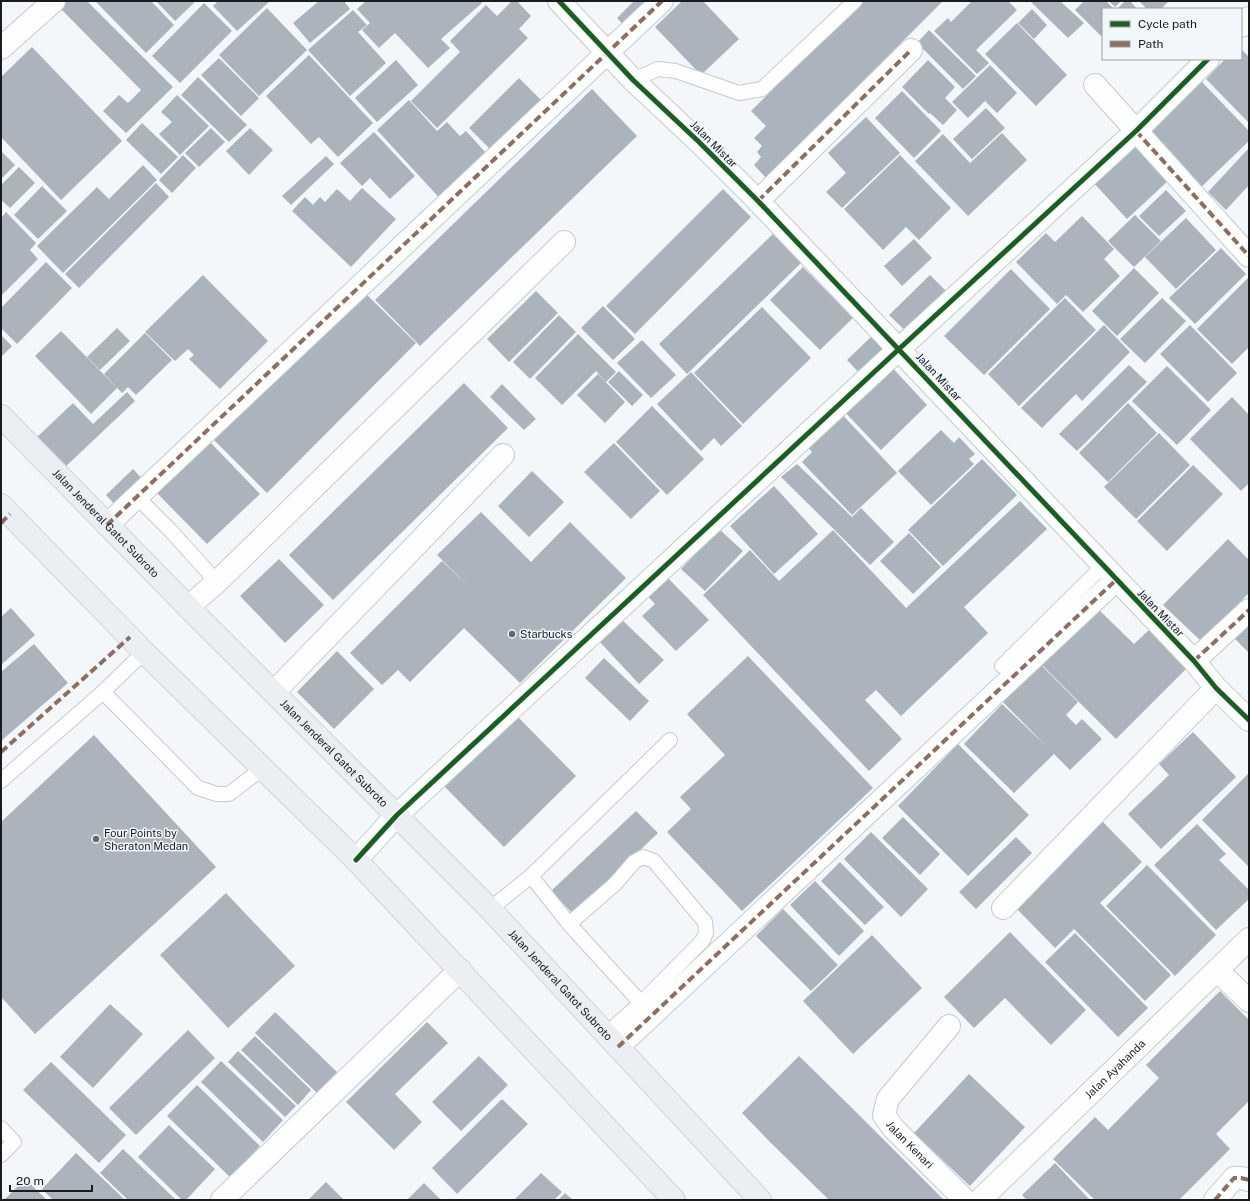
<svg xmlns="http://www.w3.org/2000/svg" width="1250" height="1201" font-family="'Public Sans',sans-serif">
  <rect width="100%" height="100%" fill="#f4f7fa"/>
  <path fill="#abb3bc" d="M61,1H87L173,87L126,133L103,111L119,95L128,103L141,90L57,5Z
    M95,1H151L174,25L146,53Z
    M156,1H196L175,21Z
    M218,1H268L269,2L237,31L213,6Z
    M319,1H344L350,9L310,43L293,23Z
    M366,1H480L482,3L441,39L450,48L428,68L395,33L379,48L362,30L370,23L357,9Z
    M512,1H517L531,16L519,29L528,38L437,128L411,101L460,52L450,41L486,5L497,16Z
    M634,1H659L629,31L617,18Z
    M682,1H703L739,39L701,75L655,27Z
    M862,1H943L766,178L754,165L761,157L757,152L762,146L754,138L766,126L751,111Z
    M972,1H1008L1017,10L976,50L989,63L977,74L934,31L948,18L951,22Z
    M1030,1H1060L1084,23L1068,38Z
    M1084,1H1106L1114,9H1103V38L1075,10Z
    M1109,1H1121L1115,7Z
    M1125,1H1130L1137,9H1117Z
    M1139,1H1169L1161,9H1147Z
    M204,3L232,31L180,83L152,56Z
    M267,8L307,50L259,96L219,55Z
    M1032,9L1047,25L1034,39L1018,23Z
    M353,10L367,25L358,32L386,63L350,96L308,50Z
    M1017,23L1067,75L1036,106L985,54Z
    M929,30L976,76L963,89L917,43Z
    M32,47L122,141L61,200L1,137V77Z
    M1241,49L1249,57V123L1206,79L1225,59H1241Z
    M309,55L373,123L338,157L319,137L311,144L266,96Z
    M219,58L259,98L241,116L201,75Z
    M396,60L418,85L377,122L355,98Z
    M928,60L955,87L945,98L957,110L943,125L930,113L929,114L902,87Z
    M990,65L1017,93L997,113L985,101L968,118L952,102Z
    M198,77L247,125L229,142L181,95Z
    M519,78L543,102L493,152L469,128Z
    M1200,80L1249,131V141L1196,192L1142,135Z
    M592,89L637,136L420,346L375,300Z
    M902,91L941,131L914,158L875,118Z
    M177,95L209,126L180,155L159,134L172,122L161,112Z
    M409,100L437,131L447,122L460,136L466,131L487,154L444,203L377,130Z
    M986,108L1005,128L972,159L953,139Z
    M866,117L900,153L842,208L826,192L846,173L828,153Z
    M142,123L178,157L161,174L126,140Z
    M211,128L225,142L199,167L185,153Z
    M250,128L273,150L249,175L226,151Z
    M374,132L415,176L390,199L370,178L362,186L340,163Z
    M1002,133L1027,160L968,216L915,161L943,134L970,163Z
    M1134,142L1169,180L1127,219L1092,181Z
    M1249,148V185L1226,210L1208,192Z
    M1,151L15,165L1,179Z
    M183,155L196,168L172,193L159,180Z
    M900,155L951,208L919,240L906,227L883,250L844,209Z
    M326,156L334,164L291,205L282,196Z
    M143,165L157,180L63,273L37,246L97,187L109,199Z
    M19,167L35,183L10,208L1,200V185Z
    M156,183L169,197L79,288L65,274Z
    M42,186L67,211L38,239L14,215Z
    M362,188L396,219L351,267L292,211L305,197L313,205L320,197L325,202L337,189L350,201Z
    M723,189L751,217L635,334L606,306Z
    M1166,190L1186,211L1159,236L1139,216Z
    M6,212L36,243L30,250L38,259L1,296V218Z
    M1135,215L1161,241L1134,267L1108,241Z
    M1082,216L1114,249L1104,259L1120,276L1083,312L1066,295L1057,304L1016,262L1046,233L1055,242Z
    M1186,218L1216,250L1176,289L1145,257Z
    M773,234L801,263L687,374L659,344Z
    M914,239L932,258L902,286L884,266Z
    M1221,248L1246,274L1195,324L1169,298Z
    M46,262L72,288L17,344L1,328V308Z
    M803,267L853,318L820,350L770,300Z
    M1134,268L1159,293L1117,336L1092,311Z
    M1011,269L1050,309L984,375L944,336Z
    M203,275L268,341L220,389L189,359L194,355L188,349L175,361L145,332Z
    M930,275L951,296L911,336L889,315Z
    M1249,277V347L1232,364L1197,329Z
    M360,288L416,343L267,493L212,438Z
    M536,291L558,313L509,362L487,339Z
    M1065,298L1096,330L1019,406L988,374Z
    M1162,298L1186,321L1145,363L1120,339Z
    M603,306L635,339L613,360L581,328Z
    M762,307L811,358L743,424L694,373Z
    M559,315L576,332L530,379L513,362Z
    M1104,325L1130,352L1082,401L1076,394L1042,428L1021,408Z
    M1190,325L1237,373L1208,402L1160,354Z
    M117,328L130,341L100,370L87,357Z
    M61,331L117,388L91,414L35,356Z
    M145,333L172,360L136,395L128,387L122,393L104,374Z
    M578,334L616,372L606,382L596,371L562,405L535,378Z
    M1,335L12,346L1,357Z
    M873,335L891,354L865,379L847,360Z
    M642,340L676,375L651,398L617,363Z
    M887,362L927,405L881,450L839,406Z
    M1129,365L1147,382L1077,451L1059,434Z
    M1167,366L1211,410L1177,445L1132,401Z
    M619,371L643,395L632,406L608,382Z
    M691,372L742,426L721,446L714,438L701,451L657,404Z
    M598,374L625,402L605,423L577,395Z
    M464,383L508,428L333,600L289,555Z
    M502,384L536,419L524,430L490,397Z
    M127,392L135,401L63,469L35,439L73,403L93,424Z
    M1232,397L1249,415V483L1241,491L1190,439Z
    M1128,403L1157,433L1108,482L1079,453Z
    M652,406L704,459L667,495L616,442Z
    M836,408L897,473L852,515L802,462L812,452L802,440Z
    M941,430L954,443L959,437L975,454L969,459L974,464L931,505L898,471Z
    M1159,433L1190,465L1136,519L1104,487Z
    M209,441L260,494L207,544L156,492Z
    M614,443L660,491L631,519L584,472Z
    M982,459L1017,495L943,566L908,530Z
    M797,464L852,517L861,508L894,542L870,565L781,477Z
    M1193,465L1223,494L1167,551L1137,521Z
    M133,469L148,485L121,511L106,495Z
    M532,471L564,502L529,537L498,506Z
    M774,486L818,534L774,574L730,526Z
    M1020,501L1047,529L964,607L988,633L901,716L876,690L865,700L902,739L869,771L703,595L750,550L779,581L833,530L906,608Z
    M481,512L531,562L570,522L626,578L520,683L464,628L410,682L398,670L382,685L350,653L442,561L469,587L437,555Z
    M719,529L743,551L705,591L681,569Z
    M909,533L941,567L913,594L880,561Z
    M1228,539L1249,560V593L1201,641L1163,605Z
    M279,559L324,605L285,643L240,596Z
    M661,571L709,620L676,651L642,616L655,604L641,589Z
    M11,608L35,635L1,665V617Z
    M1098,609L1134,644L1150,629L1188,667L1116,739L1042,665Z
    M620,618L664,660L639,684L598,640Z
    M1249,622V653L1233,637Z
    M34,644L68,683L1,741V672Z
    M337,651L374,689L334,729L297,692Z
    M748,656L873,788L742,911L667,832L691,809L680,797L725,755L687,714Z
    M604,658L649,701L630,721L585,678Z
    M1037,661L1078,702L1066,715L1076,725L1082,719L1102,739L1070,770L1054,754L1014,793L964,744L1002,704L1046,746L999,698Z
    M514,713L576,776L504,847L442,784Z
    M1193,732L1236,777L1161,849L1128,814L1169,775L1159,764Z
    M94,735L216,867L35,1034L1,997V822Z
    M958,744L1029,815L968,876L898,806Z
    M1249,773V867L1202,820Z
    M636,811L658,833L573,914L551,891Z
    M903,817L940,854L920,875L882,838Z
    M1102,821L1142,862L1100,903L1171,975L1145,1001L1074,929L1055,948L1014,906Z
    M1197,824L1226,854L1219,860L1249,890V899L1216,930L1154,865Z
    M871,832L928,889L901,917L844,859Z
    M1016,837L1032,853L976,909L959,892Z
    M840,862L884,907L865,925L821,881Z
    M1147,865L1216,935L1175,976L1106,906Z
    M815,881L864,931L839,956L790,905Z
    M226,893L295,966L228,1028L160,955Z
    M783,909L838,965L811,991L756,936Z
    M1010,932L1086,1010L1051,1045L1005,998L974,1028L944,997Z
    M1075,933L1148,1008L1118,1037L1045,962Z
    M872,935L922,988L853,1054L803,1001Z
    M1220,991L1249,1020V1101L1216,1134L1230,1149L1179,1200H1095L1053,1159L1095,1117L1108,1130L1159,1078L1146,1065Z
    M110,1004L143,1034L93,1088L60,1057Z
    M275,1012L337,1072L317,1093L255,1033Z
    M427,1022L448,1043L395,1094L422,1122L394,1150L346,1102Z
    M188,1030L215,1058L136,1135L109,1108Z
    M255,1036L311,1090L298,1105L241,1050Z
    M238,1051L296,1106L285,1117L228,1062Z
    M479,1056L508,1085L461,1131L432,1102Z
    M799,1056L852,1108L944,1200H829L769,1141L742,1113Z
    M221,1061L283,1120L263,1142L201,1082Z
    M51,1062L126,1135L99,1163L23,1090Z
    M969,1074L1025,1127L970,1186L914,1133Z
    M197,1085L260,1146L230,1177L167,1116Z
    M502,1099L528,1124L457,1194L432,1168Z
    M169,1125L215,1169L186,1200H182L138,1157Z
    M123,1149L176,1200H128L100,1173Z
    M76,1153L125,1200H53L42,1189Z
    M1055,1163L1090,1200H1027L1022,1195Z
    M541,1173L562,1192L554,1200H514Z
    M25,1179L47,1200H4Z
    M326,1182L344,1200H308Z
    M424,1183L441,1200H407Z
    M565,1193L573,1200H558Z"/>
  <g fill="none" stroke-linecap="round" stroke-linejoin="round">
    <g stroke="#c7cace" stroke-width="16">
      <path id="lane" d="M633,80L658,69L676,71L739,93L762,89L855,1
        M146,506L170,530L217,582
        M1002,666L1103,566
        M103,692L198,788L217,794H229L263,768
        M1,781L103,692L144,652
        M531,876L569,924L641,1003L606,1034
        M490,909L531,876L670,740
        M569,924L615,884L634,862L643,857L654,861L705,922L706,933L703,940L641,1003
        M1,1128L14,1142L1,1155"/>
    </g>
    <g stroke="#c7cace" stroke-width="24">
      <g id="street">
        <path d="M559,1L633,80L699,142L758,201L1194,661L1216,688L1249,720"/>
        <path d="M1241,26L1249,18"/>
        <path d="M1,48L54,1"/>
        <path d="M1095,85L1249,256"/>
        <path d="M758,201L911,50"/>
        <path d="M107,525L662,1"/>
        <path d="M188,607L217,582L564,242"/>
        <path d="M1194,661L1249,610"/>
        <path d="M274,692L503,455"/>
        <path d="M356,860L397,815L899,349L1136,131L1208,59"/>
        <path d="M1003,908L1216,688"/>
        <path d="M1217,970L1249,1001"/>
        <path id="s1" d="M949,1026L888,1099L884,1115L893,1128L965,1200"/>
        <path d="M618,1047L1116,580"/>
        <path d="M222,1200L460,970"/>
        <path d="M1215,1200L1234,1178H1241L1249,1180"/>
      </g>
    </g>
    <g stroke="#c7cace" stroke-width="24">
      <g id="secondary">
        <path id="s2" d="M980,1200L1249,939"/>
      </g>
    </g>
    <g stroke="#d1d3d5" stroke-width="24">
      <g id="primary">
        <path id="s3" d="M1,416L188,607L490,909L760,1200"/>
        <path d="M1,505L144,652L356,860L674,1200"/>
      </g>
    </g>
    <use href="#lane" stroke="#fdfefe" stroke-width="14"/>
    <use href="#street" stroke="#fdfefe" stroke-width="22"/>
    <use href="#secondary" stroke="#fdfefe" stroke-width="22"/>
    <use href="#primary" stroke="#ebeff4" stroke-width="22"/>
    <path stroke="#8d6e63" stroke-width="4" stroke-dasharray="8 4" stroke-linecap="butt" d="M1136,131L1249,256
      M758,201L911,50
      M1,523L10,514
      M107,525L662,1
      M1194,661L1249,610
      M1,752L130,637
      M618,1047L1116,580
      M1215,1200L1234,1178H1241L1249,1180"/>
    <g stroke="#f2f7fc" stroke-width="8">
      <path id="cycleway" d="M559,1L633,80L699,142L758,201L1194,661L1216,688L1249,720
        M356,860L397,815L899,349L1136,131L1208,59"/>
    </g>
    <use href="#cycleway" stroke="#1b5e20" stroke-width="5"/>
  </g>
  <g fill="#65696d" stroke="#f2f7fc" stroke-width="1.5">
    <circle cx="512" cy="634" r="4"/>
    <circle cx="96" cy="839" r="4"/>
  </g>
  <g text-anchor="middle" stroke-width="3" stroke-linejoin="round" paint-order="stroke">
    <g font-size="11" fill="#181c21" stroke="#f2f7fc">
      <text transform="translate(714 144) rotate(45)" y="4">Jalan Mistar</text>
      <text transform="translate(939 377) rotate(47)" y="4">Jalan Mistar</text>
      <text dy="4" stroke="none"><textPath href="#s3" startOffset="150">Jalan Jenderal Gatot Subroto</textPath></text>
      <text transform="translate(1161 613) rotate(46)" y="4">Jalan Mistar</text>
      <text dy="4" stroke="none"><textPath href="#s3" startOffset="474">Jalan Jenderal Gatot Subroto</textPath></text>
      <text dy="4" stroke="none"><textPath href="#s3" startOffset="798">Jalan Jenderal Gatot Subroto</textPath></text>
      <text dy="4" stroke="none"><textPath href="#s2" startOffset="188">Jalan Ayahanda</textPath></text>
      <text dy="4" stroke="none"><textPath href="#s1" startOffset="151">Jalan Kenari</textPath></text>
    </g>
    <g font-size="11" fill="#181c21" stroke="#f2f7fc" text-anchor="start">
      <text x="520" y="638">Starbucks</text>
      <text x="104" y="837">Four Points by<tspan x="104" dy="13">Sheraton Medan</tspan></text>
    </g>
  </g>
  <rect width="1250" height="1201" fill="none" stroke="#181c21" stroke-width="4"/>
  <rect x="1102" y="8" width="140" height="52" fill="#f2f7fc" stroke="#9b9fa4"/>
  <rect x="1110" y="21" width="20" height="6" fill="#1b5e20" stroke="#9b9fa4"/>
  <text x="1138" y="28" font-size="12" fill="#181c21">Cycle path</text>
  <rect x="1110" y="41" width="20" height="6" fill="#8d6e63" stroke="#9b9fa4"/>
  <text x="1138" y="48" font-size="12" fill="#181c21">Path</text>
  <path d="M10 1185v6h82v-6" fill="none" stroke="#181c21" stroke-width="2"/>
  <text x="16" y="1185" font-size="12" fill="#181c21" stroke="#f2f7fc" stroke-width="3" paint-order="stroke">20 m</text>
</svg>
